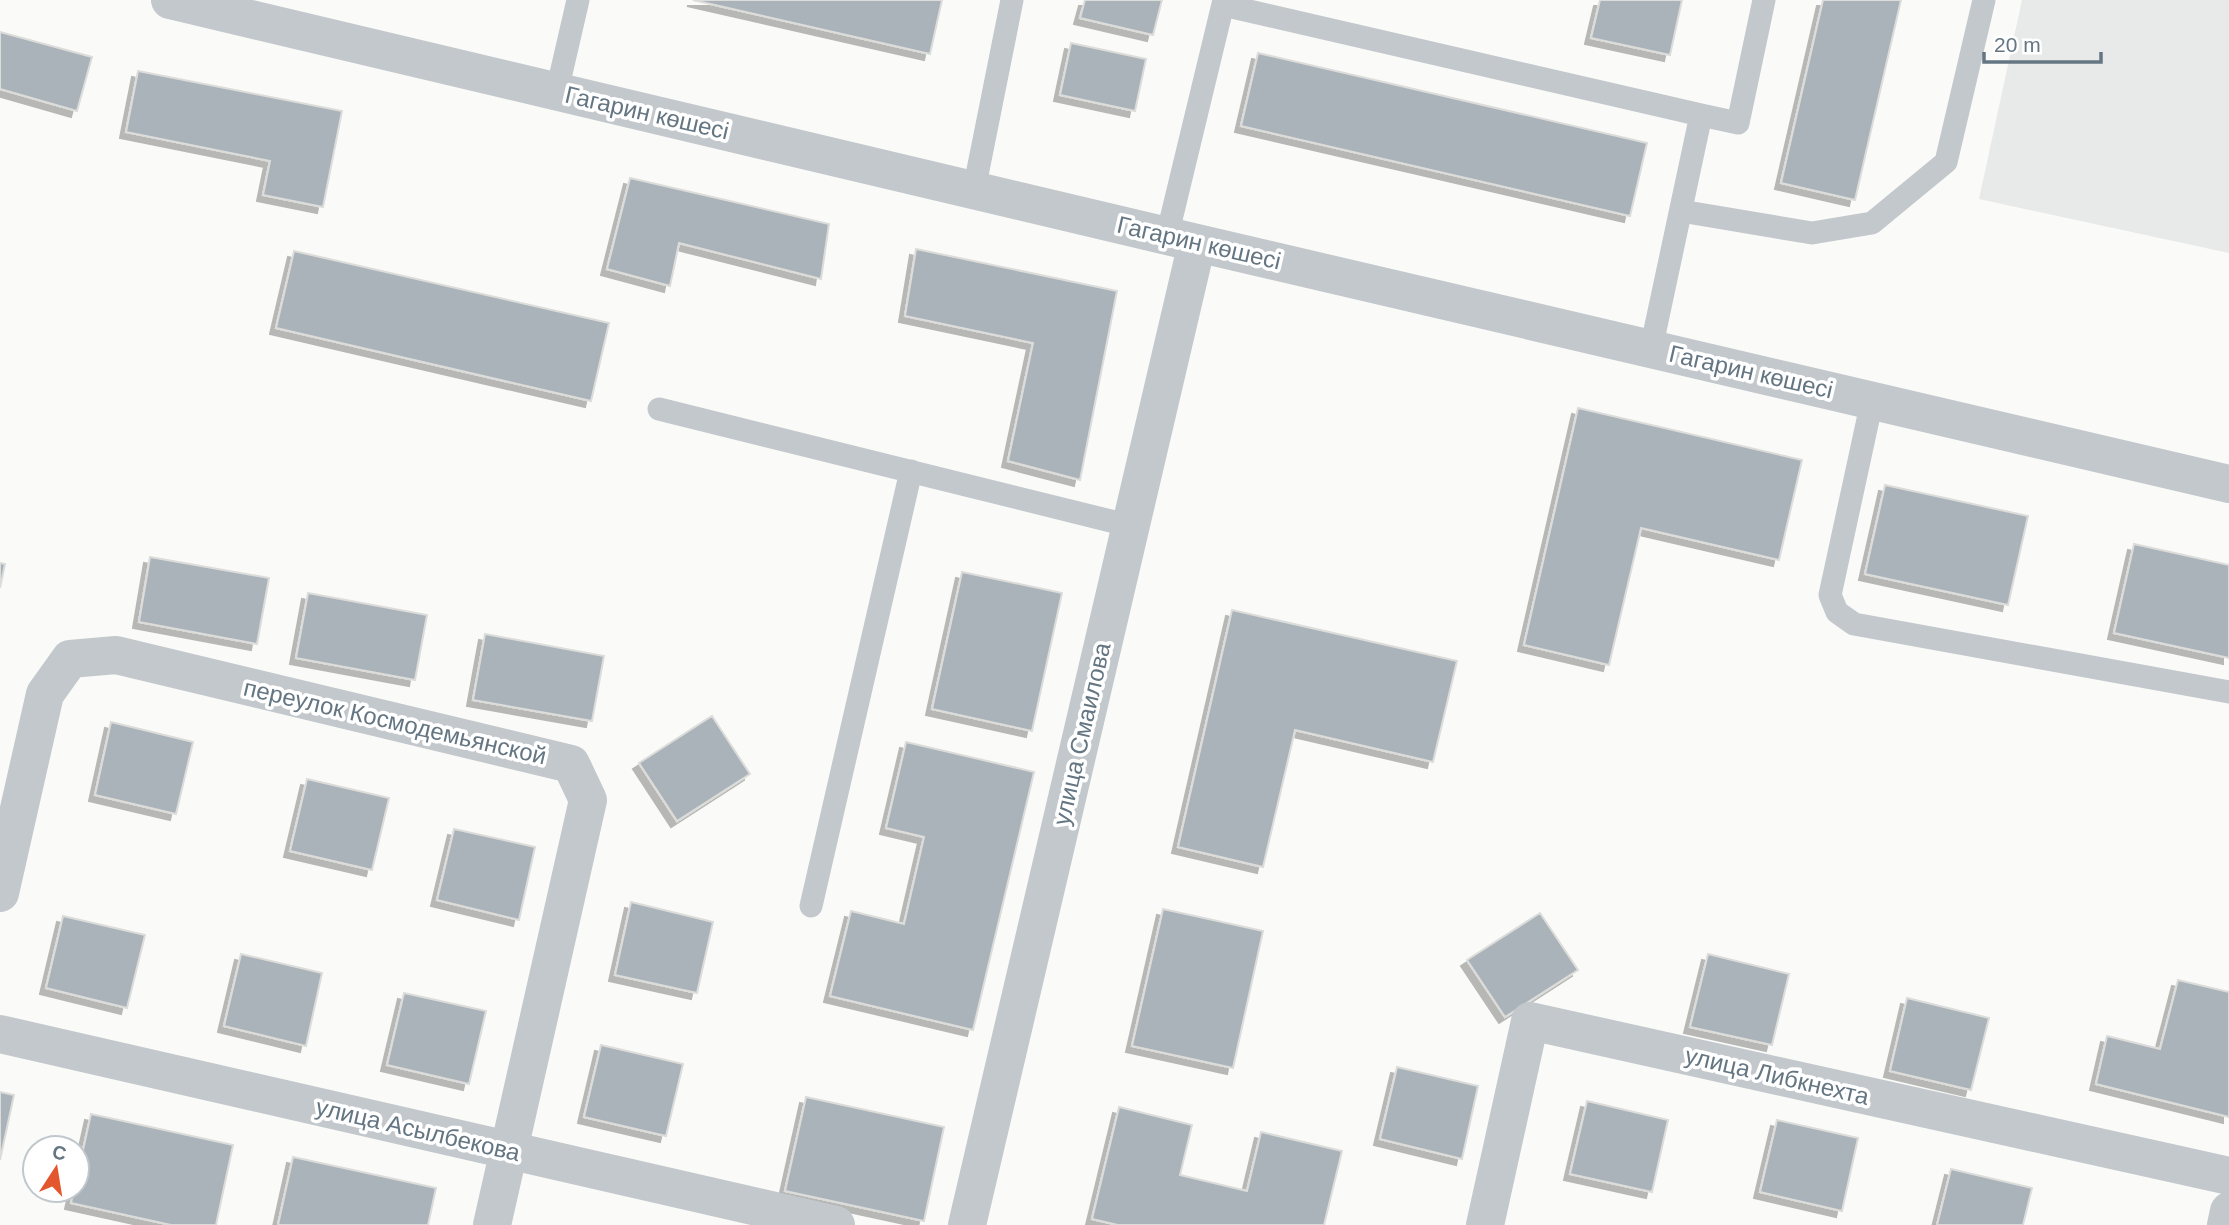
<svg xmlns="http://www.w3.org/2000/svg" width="2229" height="1225" font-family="Arial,sans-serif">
  <defs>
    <filter id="shadow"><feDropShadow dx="-6" dy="6" stdDeviation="0" flood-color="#0004"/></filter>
  </defs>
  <rect width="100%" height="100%" fill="#fafaf8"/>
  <path fill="#e8e9e9" d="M2022,0H2229V253L1979,199Z"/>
  <path fill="#aab3b9" stroke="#dcdcda" stroke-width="2" filter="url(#shadow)" d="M693,0H942L930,54Z
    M1085,0H1162L1153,35L1080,18Z
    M1600,0H1682L1670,55L1591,38Z
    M1823,0H1901L1855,200L1781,183Z
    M0,32L92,57L77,111L0,89Z
    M1071,43L1146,59L1135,111L1060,95Z
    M1258,53L1647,143L1630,216L1241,126Z
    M138,71L342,111L323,207L263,195L270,161L126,132Z
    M630,178L829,224L821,279L679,243L670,286L607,269Z
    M916,249L1117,291L1080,480L1008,461L1033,343L905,316Z
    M294,251L609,323L591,401L276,328Z
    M1578,408L1802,460L1779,560L1641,528L1609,665L1524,645Z
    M1885,485L2028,516L2008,605L1865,574Z
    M2134,544L2229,565V658L2114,633Z
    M150,557L269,578L257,644L139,622Z
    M0,563L5,564L0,588Z
    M962,572L1062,593L1032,731L932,709Z
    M308,593L427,615L415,680L296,658Z
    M1232,610L1457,661L1433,762L1295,730L1263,867L1178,847Z
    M485,634L604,656L592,721L473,700Z
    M712,716L750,774L677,821L639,763Z
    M111,722L193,742L176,814L95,795Z
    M906,742L1034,772L973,1030L830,996L851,911L904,924L924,837L886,828Z
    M307,779L389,798L372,870L290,851Z
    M454,829L535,847L519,920L437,900Z
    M631,902L713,922L697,993L615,975Z
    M1163,909L1263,931L1233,1068L1132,1046Z
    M1540,913L1578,970L1505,1017L1467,960Z
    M63,916L145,935L127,1008L46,988Z
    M241,954L322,973L306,1046L224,1026Z
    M1708,954L1789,974L1772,1045L1690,1027Z
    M2178,980L2229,992V1117L2096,1084L2107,1036L2160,1049Z
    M404,993L486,1011L469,1084L387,1065Z
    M1907,998L1989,1018L1971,1090L1890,1071Z
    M601,1045L683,1064L666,1136L584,1117Z
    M1397,1067L1478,1086L1462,1159L1380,1139Z
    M0,1092L14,1095L0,1160Z
    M806,1097L944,1127L924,1221L785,1191Z
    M1587,1101L1668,1120L1652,1192L1570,1174Z
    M1119,1107L1192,1125L1180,1175L1247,1191L1261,1132L1342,1151L1324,1225H1118L1092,1219Z
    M91,1114L233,1145L216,1225H171L71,1203L74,1190H77V1177Z
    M1777,1120L1858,1138L1842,1211L1760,1192Z
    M293,1157L436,1188L428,1225H278Z
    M1951,1169L2032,1188L2023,1225H1937Z"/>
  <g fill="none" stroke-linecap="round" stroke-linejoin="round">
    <path stroke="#c3c8cc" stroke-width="23" d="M1223,5L1701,115
      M557,91L578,0
      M974,190L1012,0
      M1681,211L1812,233L1872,223L1946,162L1984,0
      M1167,236L1224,0
      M1651,349L1701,115L1738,123L1764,0
      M1872,401L1830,595L1837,612L1854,624L2229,692
      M659,409L1131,526
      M811,906L911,471"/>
    <path stroke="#c3c8cc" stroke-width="38" d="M0,893L45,694L70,659L116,655L571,764L588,800L492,1225
      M0,1034L836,1225
      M1485,1225L1530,1021L2229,1176
      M2226,1225L2229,1211"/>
    <path stroke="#c3c8cc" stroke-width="38" d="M170,0L1167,236L2229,484
      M967,1225L1197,243"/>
  </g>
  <g text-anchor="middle" stroke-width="7" stroke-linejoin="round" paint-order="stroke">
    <g font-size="24" fill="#657683" stroke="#fff">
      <text transform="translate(647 113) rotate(13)" y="8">Гагарин көшесі</text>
      <text transform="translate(1199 243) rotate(13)" y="8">Гагарин көшесі</text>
      <text transform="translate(1751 372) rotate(13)" y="8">Гагарин көшесі</text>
      <text transform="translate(395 722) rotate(13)" y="8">переулок Космодемьянской</text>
      <text transform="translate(1082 734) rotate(-77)" y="8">улица Смаилова</text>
      <text transform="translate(1777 1076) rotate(13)" y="8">улица Либкнехта</text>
      <text transform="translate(418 1130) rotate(13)" y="8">улица Асылбекова</text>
    </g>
  </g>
  <g transform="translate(56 1169) rotate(12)"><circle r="33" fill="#ffffff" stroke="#c1c8cd" stroke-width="2"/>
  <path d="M0-5L12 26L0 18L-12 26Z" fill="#e4572e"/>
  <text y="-10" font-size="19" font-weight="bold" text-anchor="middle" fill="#657683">С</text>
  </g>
  <path d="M1984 52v10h117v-10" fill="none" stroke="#657683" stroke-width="3.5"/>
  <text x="1994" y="52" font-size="21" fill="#657683" stroke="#ffffff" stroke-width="5" paint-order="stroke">20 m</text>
</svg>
